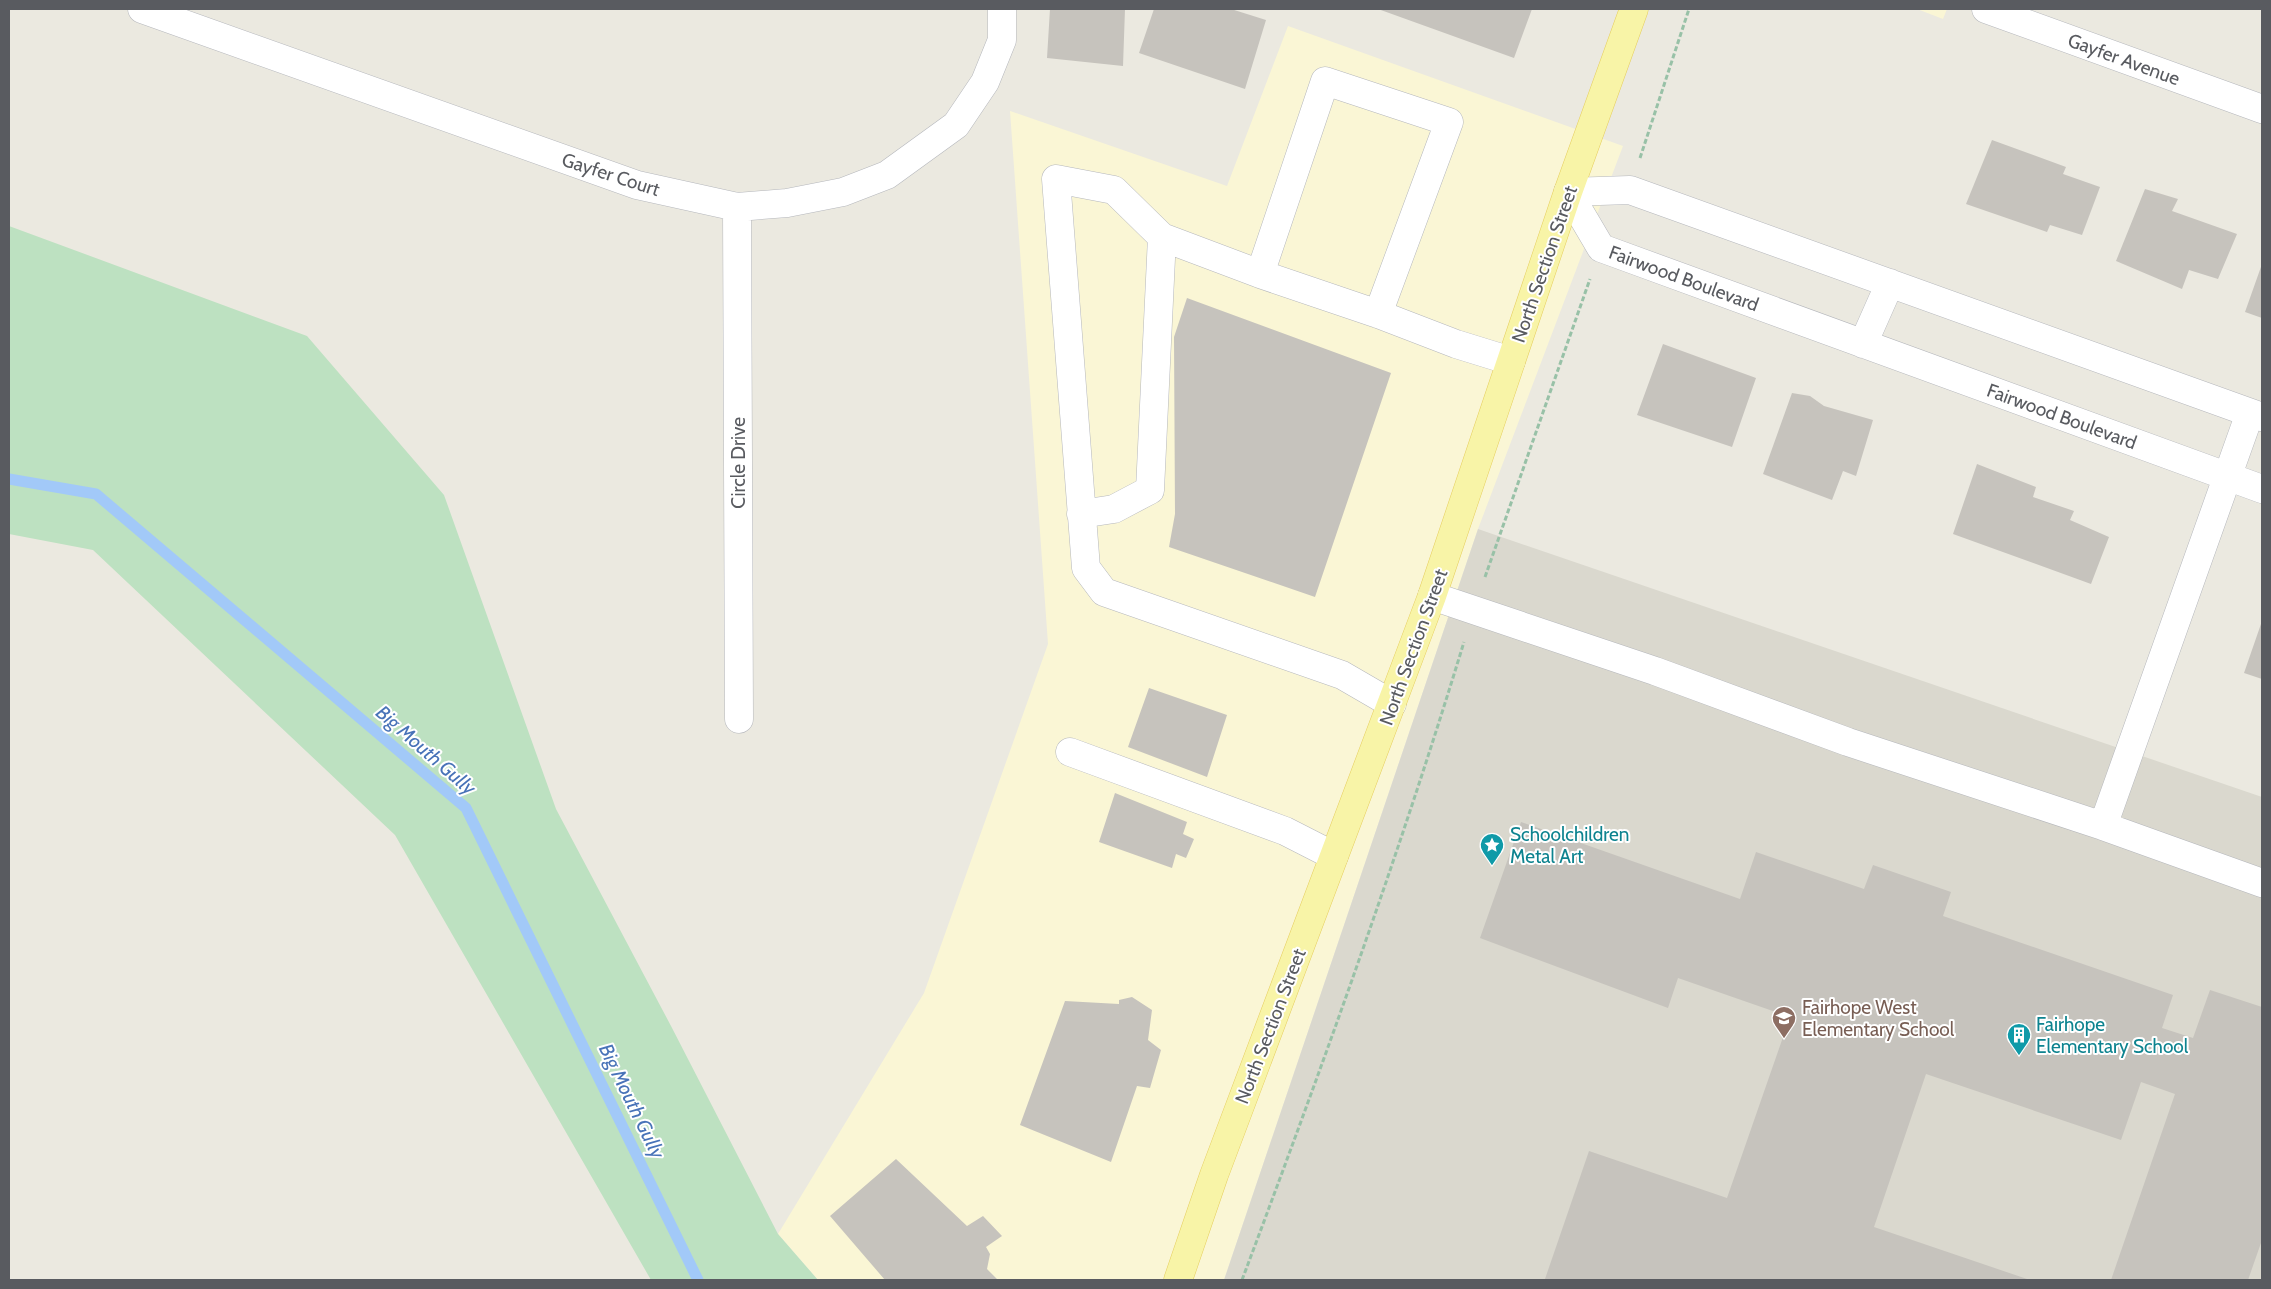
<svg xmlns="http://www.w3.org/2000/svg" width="2271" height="1289" font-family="Cabin,sans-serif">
  <rect width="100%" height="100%" fill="#ebe9e0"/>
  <path fill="#faf6d5" d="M1917,9H1947L1943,19Z
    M1288,26L1623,146L1478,529L1224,1280H818L778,1234L924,993L1048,644L1010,111L1227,186Z"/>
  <path fill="#dad8ce" d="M1478,529L2262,797V1280H1224Z"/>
  <path fill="#bde1c1" d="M9,226L307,336L444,495L556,809L671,1026L778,1234L818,1280H651L395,835L93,550L9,534Z"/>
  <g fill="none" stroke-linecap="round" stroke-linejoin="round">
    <path stroke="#a2c9f8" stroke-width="11" d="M9,479L96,494L466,808L698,1280"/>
  </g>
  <path fill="#c6c3bd" d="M1050,9H1125L1123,66L1047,58Z
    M1154,9H1231L1266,20L1245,89L1139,53Z
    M1378,9H1532L1514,58Z
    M1992,140L2066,167L2063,174L2100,187L2082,235L2050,225L2047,232L1966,204Z
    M2145,189L2178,199L2172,211L2237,234L2218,279L2189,270L2182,289L2116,261Z
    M2262,264V318L2245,312Z
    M1187,298L1391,373L1315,597L1169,547L1175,514L1174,337Z
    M1663,344L1756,378L1732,447L1637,415Z
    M1792,393L1810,396L1824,406L1873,420L1856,476L1843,471L1832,500L1763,474Z
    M1977,464L2036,487L2033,497L2074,511L2070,520L2109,537L2091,584L1953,534Z
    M2262,621V679L2244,673Z
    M1149,688L1227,715L1207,777L1128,747Z
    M1115,793L1187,822L1183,834L1194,839L1186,858L1176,854L1172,868L1099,842Z
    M1521,822L1740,899L1756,852L1864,889L1873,865L1951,892L1943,916L2173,995L2162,1028L2193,1038L2210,990L2262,1007V1240L2248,1280H2111L2175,1094L2141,1082L2121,1140L1926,1074L1874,1227L2030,1280L1545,1279L1589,1151L1727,1198L1790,1017L1678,978L1668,1008L1480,938Z
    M1132,997L1152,1010L1148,1040L1161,1050L1150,1088L1137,1086L1111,1162L1020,1125L1065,1001L1119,1004V1000Z
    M896,1159L967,1226L983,1216L1002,1236L986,1247L990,1254L987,1269L998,1280H885L830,1216Z"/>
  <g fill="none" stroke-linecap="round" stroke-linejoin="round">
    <g stroke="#b5b7bc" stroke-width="29">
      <path id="minor" d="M142,9L637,185L737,207L787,203L843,192L887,175L956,125L985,82L1002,40V9
        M1986,9L2262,109
        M737,207L739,719
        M1260,274L1325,81L1449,122L1378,314
        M1863,344L1890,283
        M2262,417L1630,190L1568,192L1601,248L2262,489
        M1081,514L1114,509L1150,490L1162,237
        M1432,596L1655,671L1848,742L2103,826L2250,413
        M1392,704L1342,675L1104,592L1086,568L1056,179L1114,190L1162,237L1260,274L1378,314L1456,344L1511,361
        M1070,752L1285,831L1334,856
        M2103,826L2262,883"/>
    </g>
    <g stroke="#e6ce5e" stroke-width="29">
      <path id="major" d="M1178,1280L1214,1175L1432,596L1568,192L1634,9"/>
    </g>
    <path stroke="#98c1a7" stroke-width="3" stroke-dasharray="5 2.5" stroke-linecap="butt" d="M1640,158L1689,9
      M1485,577L1590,279
      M1242,1280C1321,1070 1398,858 1464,642"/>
    <use href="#minor" stroke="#fff" stroke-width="28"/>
    <use href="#major" stroke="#f8f4a7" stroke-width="28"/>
  </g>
  <defs>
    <g id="sight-pin" transform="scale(1.25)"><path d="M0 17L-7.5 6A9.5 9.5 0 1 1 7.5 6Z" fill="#0f9aa8" stroke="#fff"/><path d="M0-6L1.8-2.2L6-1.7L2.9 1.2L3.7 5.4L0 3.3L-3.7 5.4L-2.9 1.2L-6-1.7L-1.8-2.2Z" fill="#fff"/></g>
    <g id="school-pin" transform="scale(1.25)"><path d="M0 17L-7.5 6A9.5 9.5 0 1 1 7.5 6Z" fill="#8d6e63" stroke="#fff"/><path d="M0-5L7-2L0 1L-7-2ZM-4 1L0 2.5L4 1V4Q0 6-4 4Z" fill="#fff"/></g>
    <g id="building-pin" transform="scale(1.25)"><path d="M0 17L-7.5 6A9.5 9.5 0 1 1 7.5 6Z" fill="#0f9aa8" stroke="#fff"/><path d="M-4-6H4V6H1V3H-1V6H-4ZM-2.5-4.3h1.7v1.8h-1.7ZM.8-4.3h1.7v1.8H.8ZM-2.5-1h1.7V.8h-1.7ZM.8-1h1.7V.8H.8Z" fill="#fff"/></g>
  </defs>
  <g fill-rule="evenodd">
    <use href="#sight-pin" x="1492" y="845"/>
    <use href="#school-pin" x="1784" y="1018"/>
    <use href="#building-pin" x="2019" y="1035"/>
  </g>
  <g text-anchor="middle" stroke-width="4" stroke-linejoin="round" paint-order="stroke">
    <g font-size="19" fill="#595b60" stroke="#fff">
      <text transform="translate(2124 59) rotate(20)" y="7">Gayfer Avenue</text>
      <text transform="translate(611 174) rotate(18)" y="7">Gayfer Court</text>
      <text transform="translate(1544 264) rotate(-71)" y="7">North Section Street</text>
      <text transform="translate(1684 278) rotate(20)" y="7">Fairwood Boulevard</text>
      <text transform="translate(2062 416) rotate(20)" y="7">Fairwood Boulevard</text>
      <text transform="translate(738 463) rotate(-90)" y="7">Circle Drive</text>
      <text transform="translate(1413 647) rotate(-70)" y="7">North Section Street</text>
      <text transform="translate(1270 1026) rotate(-69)" y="7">North Section Street</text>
    </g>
    <g font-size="19" fill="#0d838f" stroke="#fff" text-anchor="start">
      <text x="1510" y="841">Schoolchildren<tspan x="1510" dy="22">Metal Art</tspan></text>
      <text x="2036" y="1031">Fairhope<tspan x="2036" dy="22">Elementary School</tspan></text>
    </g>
    <g font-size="19" fill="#785e54" stroke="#fff" text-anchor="start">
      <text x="1802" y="1014">Fairhope West<tspan x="1802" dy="22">Elementary School</tspan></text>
    </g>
    <g font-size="20" font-style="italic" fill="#4873b8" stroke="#fff">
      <text transform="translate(426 750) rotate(41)" y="7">Big Mouth Gully</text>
      <text transform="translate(632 1101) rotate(64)" y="7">Big Mouth Gully</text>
    </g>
  </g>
  <rect width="2271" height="1289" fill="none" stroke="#595b60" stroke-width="20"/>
</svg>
